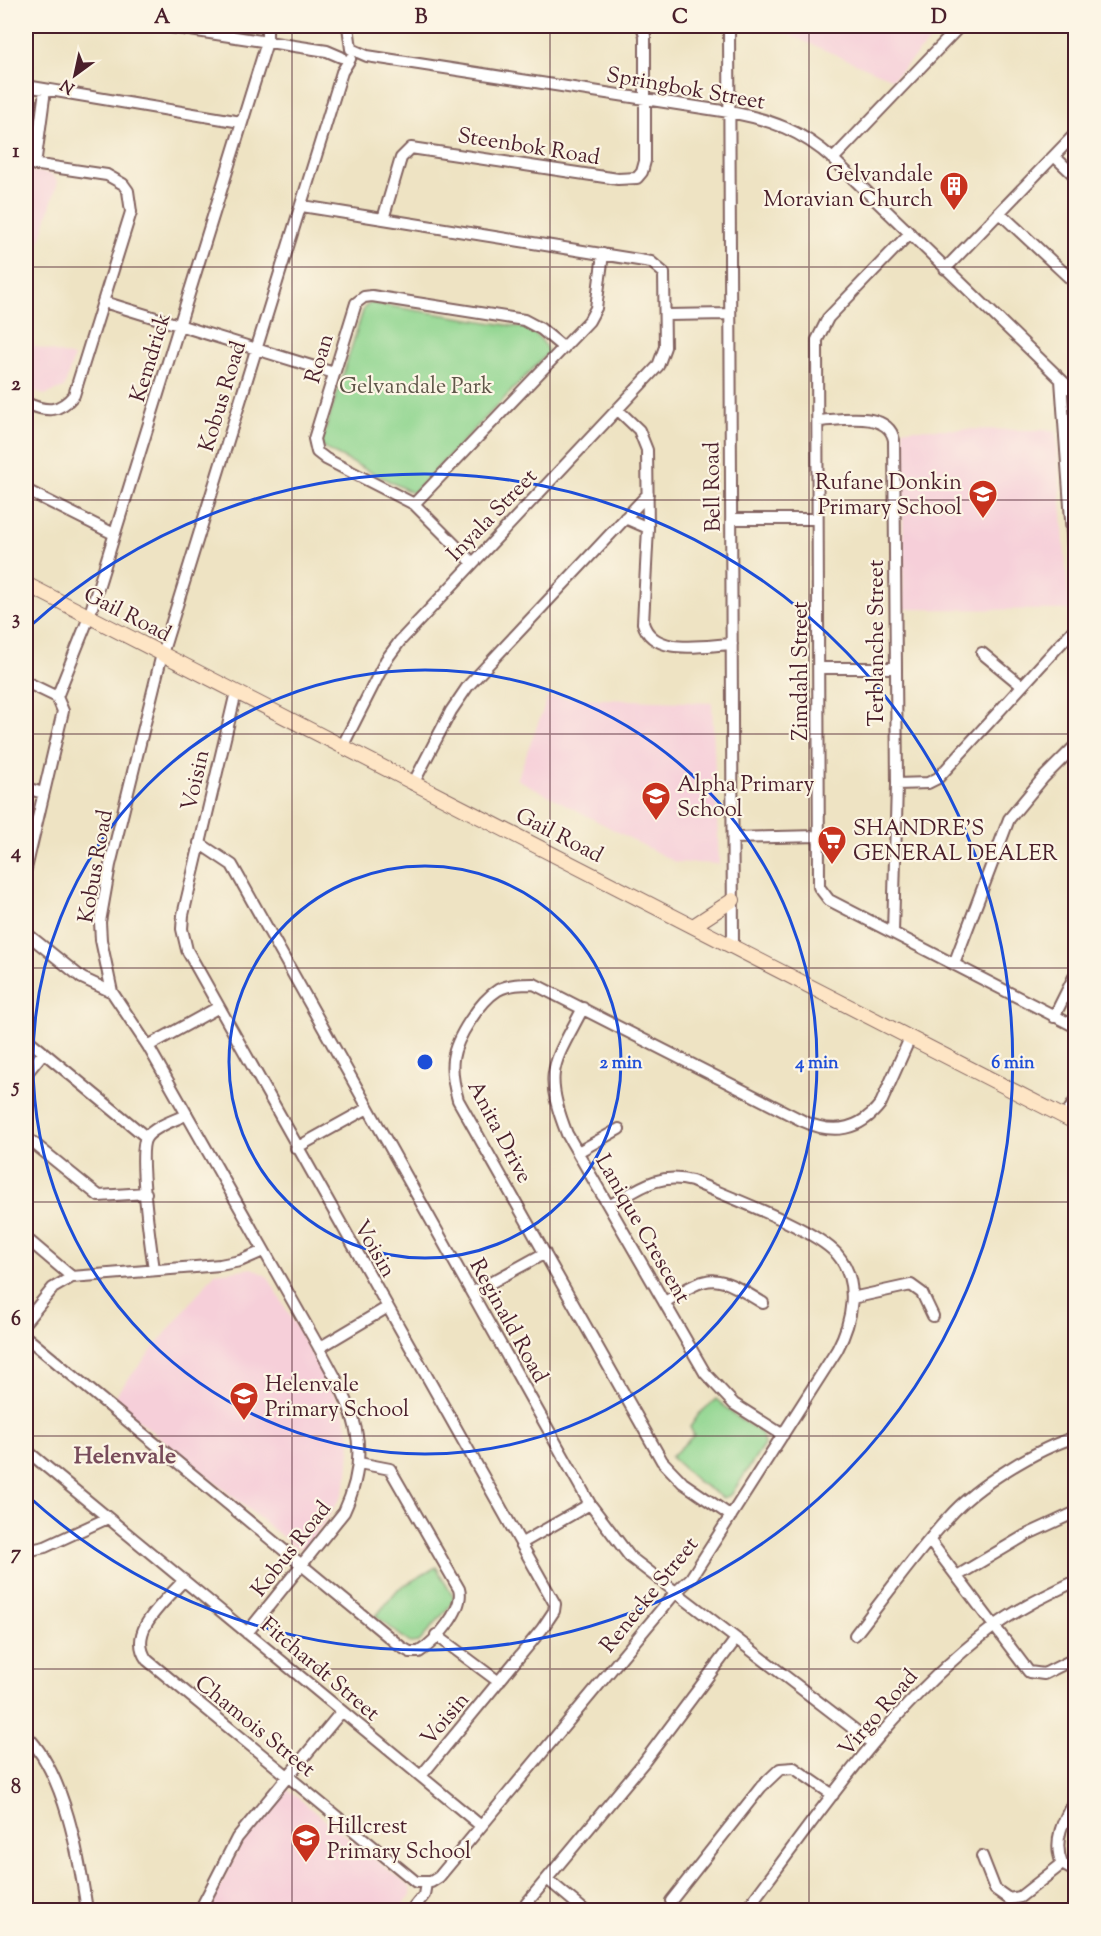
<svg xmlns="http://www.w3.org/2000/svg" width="1101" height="1936" font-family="'Sorts Mill Goudy',serif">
  <rect width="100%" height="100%" fill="#fcf5e5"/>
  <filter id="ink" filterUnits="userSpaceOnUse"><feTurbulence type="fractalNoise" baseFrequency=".0167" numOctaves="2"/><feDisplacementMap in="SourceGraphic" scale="12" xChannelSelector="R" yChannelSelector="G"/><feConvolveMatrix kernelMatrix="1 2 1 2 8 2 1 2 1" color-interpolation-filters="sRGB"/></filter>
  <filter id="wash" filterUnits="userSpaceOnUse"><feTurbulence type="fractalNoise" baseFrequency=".008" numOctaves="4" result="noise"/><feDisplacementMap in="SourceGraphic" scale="24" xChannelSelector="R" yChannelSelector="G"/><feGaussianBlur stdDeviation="1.35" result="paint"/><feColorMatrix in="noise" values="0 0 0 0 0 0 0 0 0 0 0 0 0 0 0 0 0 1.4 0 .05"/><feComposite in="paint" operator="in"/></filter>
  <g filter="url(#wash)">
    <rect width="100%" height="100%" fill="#eee3c3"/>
    <path fill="#f6cfd9" d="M768,26H944L893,79Z
      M26,170L51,174L58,182L26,286Z
      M26,344L74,357L64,388L44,395L26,386Z
      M903,429L1056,430L1069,610L903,609Z
      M548,697L712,703L719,864L675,862L517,779Z
      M253,1268L268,1277L341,1406L351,1438L348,1474L342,1496L308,1547L296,1548L112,1399L215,1273Z
      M287,1789L410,1887L411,1896L398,1910H208L244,1838Z"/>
    <path fill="#8fd58f" stroke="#6c7a5d" stroke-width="1.5" d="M370,303L525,328C535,333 546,342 548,353L413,493L327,450L321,444L364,308Z
      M716,1399L737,1417L762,1434L764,1445L731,1495L723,1498L697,1481L671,1457L694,1435L690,1427L699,1414Z
      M436,1567L454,1598L450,1606L419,1642L410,1643L376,1616L398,1589Z"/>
  </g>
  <g filter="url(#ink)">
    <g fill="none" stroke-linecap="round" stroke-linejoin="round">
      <g stroke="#836460" stroke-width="14">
        <path id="street" d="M164,26L327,51L341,57
          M348,26L351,49L367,56L729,112C770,119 802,131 833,159L1076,394
          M729,26L733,947
          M26,86L241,122
          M1054,156L1076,177
          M833,159L960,26
          M26,163L107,175L123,184L128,191L131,212L74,395C59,413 46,412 26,403
          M35,165L45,90
          M302,206L651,262L664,273L665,347L658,366L400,641L386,660L342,747
          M1000,213L1076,284
          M383,219L401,158L411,148L618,179L637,178L642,172L645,161V36L642,26
          M910,233L828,318L817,340L819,887L829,900L1076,1027
          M945,269L1076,133
          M104,302L334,373
          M667,315L728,314
          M1061,380L1076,590
          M618,410L639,430L647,450L648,528L643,623C653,657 704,645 732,644
          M818,421C841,420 888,410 894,440L897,784L893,933
          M26,490L114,534
          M414,504L589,321L596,308L603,254
          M625,518L648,528
          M731,519H817
          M472,562L414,504L326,459L317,452L314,439L356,303L364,297L372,296L524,320L541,329L564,348
          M982,653L1022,686
          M819,668H894
          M26,682L57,697L63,711L26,869
          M236,692L183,915L182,929L187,950L555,1604L554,1611L542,1629L421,1776
          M57,697L89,617L267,42V26
          M413,784L451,711L468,686L648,494
          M897,784L928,783L938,778L1076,627
          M26,788L43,793
          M734,838L818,836
          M199,843L232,865L590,1504L630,1557L872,1743
          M26,933L82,978L112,992
          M954,964L1009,819L1043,778L1076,745
          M583,1008C554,1064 542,1071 567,1134L705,1373L734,1404L783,1435
          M1054,1017L1076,973
          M26,1038L146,1137
          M148,1046L219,1007
          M26,1074L43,1053
          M1065,1117L1076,1099
          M26,1137L99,1196L146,1193
          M296,1148L368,1108
          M578,1152L619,1129
          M26,1238L72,1277
          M154,1269C151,1249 137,1151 146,1138C153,1127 175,1120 186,1115
          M472,1293L545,1253
          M852,1298L911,1285L922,1293L933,1316
          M665,1302C712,1272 716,1274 763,1303
          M26,1321L53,1288L72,1277L220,1265L240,1261L263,1251
          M26,1337L401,1647L410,1652H419C435,1642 465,1609 459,1589L390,1469L359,1463
          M319,1348L388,1307
          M26,1450L481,1826
          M731,1516L683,1483L662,1461L458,1100C454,1086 451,1073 453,1059C456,1038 480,1001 498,990C509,984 522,984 534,984L803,1121C833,1135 860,1131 881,1103L910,1038
          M930,1541L1029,1672L1044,1674L1076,1658
          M522,1543L590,1504
          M26,1551L45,1547L108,1518
          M957,1576L1026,1535L1076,1512
          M184,1580C165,1602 126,1631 147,1660L416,1882H431L439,1877L675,1593L691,1578L837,1350C852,1322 861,1282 837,1254C812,1227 728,1197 692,1181C657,1172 639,1189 609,1206
          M247,1633L344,1512C376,1444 350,1404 317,1344L148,1046L112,992L101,940L100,922L110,865L162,654L342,72L350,59
          M436,1635L499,1682
          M855,1635C886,1596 915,1554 949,1517C976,1486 1036,1449 1076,1437
          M26,1735C65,1774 79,1857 87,1910
          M1076,1797C1064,1819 1052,1840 1062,1864L1076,1872
          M982,1856L995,1889L1009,1899L1020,1897L1062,1864
          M547,1879L584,1910
          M671,1901L761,1787L780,1769L794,1768L833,1795
          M200,1910L237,1838L342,1711
          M412,1910L424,1895L426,1883
          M521,1910L644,1762L736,1639
          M746,1910C822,1810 890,1705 992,1628C1017,1609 1047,1595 1076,1581"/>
      </g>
      <g stroke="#836460" stroke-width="16">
        <path id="secondary" d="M26,584L1076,1123
          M693,926L733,900"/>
      </g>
      <use href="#street" stroke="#fff" stroke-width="10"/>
      <use href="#secondary" stroke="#fee5c5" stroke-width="14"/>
    </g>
  </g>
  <path fill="none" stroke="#4a1f2b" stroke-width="1.5" stroke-opacity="0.55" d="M292,26V1910M550,26V1910M809,26V1910M26,267H1076M26,500H1076M26,734H1076M26,968H1076M26,1202H1076M26,1436H1076M26,1669H1076"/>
  <g fill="none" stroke="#1d4ed8" stroke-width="3">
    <circle cx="425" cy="1062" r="196"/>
    <circle cx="425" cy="1062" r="392"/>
    <path d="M28 628A588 588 0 1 1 28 1496"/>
  </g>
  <defs>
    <g id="building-pin" transform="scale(1.5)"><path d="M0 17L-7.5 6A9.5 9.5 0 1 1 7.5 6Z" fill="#c8321e" stroke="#fcf5e5"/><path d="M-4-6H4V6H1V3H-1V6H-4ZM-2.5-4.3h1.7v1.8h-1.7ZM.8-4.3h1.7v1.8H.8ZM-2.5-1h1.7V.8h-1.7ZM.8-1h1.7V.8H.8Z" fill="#fff"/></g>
    <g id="school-pin" transform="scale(1.5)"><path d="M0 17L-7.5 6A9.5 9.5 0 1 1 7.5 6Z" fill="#c8321e" stroke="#fcf5e5"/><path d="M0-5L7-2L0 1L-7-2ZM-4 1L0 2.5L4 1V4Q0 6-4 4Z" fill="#fff"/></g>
    <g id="supermarket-pin" transform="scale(1.5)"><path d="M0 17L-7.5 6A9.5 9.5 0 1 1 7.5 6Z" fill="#c8321e" stroke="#fcf5e5"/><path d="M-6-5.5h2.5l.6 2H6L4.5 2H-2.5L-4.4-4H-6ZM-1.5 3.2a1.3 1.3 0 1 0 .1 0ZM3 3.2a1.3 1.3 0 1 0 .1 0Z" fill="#fff"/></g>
  </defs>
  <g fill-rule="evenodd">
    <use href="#building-pin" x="954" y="186"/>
    <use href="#school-pin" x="983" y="494"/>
    <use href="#school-pin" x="656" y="796"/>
    <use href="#supermarket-pin" x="832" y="840"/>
    <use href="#school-pin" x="244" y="1396"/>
    <use href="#school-pin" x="306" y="1838"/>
  </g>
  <g text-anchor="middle" stroke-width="4.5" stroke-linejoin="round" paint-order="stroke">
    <g font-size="22" fill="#4a1f2b" stroke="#fcf5e5">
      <text transform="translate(686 87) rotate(10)" y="8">Springbok Street</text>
      <text transform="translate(529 145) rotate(9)" y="8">Steenbok Road</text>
      <text transform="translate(149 357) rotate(-73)" y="8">Kemdrick</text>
      <text transform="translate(318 358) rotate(-73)" y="8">Roan</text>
      <text transform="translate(221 396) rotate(-73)" y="8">Kobus Road</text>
      <text transform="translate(711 487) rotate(-91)" y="8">Bell Road</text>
      <text transform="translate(491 514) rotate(-46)" y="8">Inyala Street</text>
      <text transform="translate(128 613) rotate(27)" y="8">Gail Road</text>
      <text transform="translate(875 643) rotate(-90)" y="8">Terblanche Street</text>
      <text transform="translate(799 671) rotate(-90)" y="8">Zimdahl Street</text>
      <text transform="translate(194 780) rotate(-77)" y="8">Voisin</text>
      <text transform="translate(560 834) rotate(27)" y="8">Gail Road</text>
      <text transform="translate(94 866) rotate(-80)" y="8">Kobus Road</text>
      <text transform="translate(501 1131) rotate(62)" y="8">Anita Drive</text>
      <text transform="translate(644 1228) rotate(60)" y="8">Lanique Crescent</text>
      <text transform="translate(376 1248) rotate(60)" y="8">Voisin</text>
      <text transform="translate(510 1320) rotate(61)" y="8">Reginald Road</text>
      <text transform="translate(290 1548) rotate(-52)" y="8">Kobus Road</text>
      <text transform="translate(648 1594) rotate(-51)" y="8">Renecke Street</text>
      <text transform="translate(321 1668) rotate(40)" y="8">Fitchardt Street</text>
      <text transform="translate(877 1712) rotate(-49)" y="8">Virgo Road</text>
      <text transform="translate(444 1718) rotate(-50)" y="8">Voisin</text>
      <text transform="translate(256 1725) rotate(39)" y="8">Chamois Street</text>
    </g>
    <g font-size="22" fill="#4a1f2b" stroke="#fcf5e5" text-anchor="start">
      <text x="933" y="181" text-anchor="end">Gelvandale<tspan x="933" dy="25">Moravian Church</tspan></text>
      <text x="962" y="489" text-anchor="end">Rufane Donkin<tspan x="962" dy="25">Primary School</tspan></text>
      <text x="677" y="791">Alpha Primary<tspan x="677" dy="25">School</tspan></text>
      <text x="853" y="835">SHANDRE'S<tspan x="853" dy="25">GENERAL DEALER</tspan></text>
      <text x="265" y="1391">Helenvale<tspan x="265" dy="25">Primary School</tspan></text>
      <text x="327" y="1833">Hillcrest<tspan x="327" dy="25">Primary School</tspan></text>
    </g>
    <g font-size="22" fill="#5f5649" stroke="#fcf5e5">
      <text x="416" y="393">Gelvandale Park</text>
    </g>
    <g font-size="24" font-weight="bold" fill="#784c5b" stroke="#fcf5e5">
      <text x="125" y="1463">Helenvale</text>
    </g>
  </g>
  <circle cx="425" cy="1062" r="9" fill="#1d4ed8" stroke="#fcf5e5" stroke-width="3"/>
  <g font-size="18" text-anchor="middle" font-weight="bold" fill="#1d4ed8" stroke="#fcf5e5" stroke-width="4.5" stroke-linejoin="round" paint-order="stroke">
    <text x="621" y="1068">2 min</text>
    <text x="817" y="1068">4 min</text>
    <text x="1013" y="1068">6 min</text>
  </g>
  <rect width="1101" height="1936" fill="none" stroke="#fcf5e5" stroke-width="66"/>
  <g transform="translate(75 75) rotate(213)" stroke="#fcf5e5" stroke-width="4.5" paint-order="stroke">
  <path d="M0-4.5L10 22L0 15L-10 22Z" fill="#4a1f2b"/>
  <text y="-9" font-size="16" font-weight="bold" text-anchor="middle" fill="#4a1f2b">N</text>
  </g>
  <rect x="33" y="33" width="1035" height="1870" fill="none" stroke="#4a1f2b" stroke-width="2"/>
  <g font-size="20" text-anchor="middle" font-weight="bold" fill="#4a1f2b">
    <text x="162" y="23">A</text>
    <text x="421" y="23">B</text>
    <text x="680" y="23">C</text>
    <text x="939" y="23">D</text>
    <text x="16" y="157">1</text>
    <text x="16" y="390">2</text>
    <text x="16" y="624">3</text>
    <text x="16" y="858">4</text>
    <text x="16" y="1092">5</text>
    <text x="16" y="1325">6</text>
    <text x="16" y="1559">7</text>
    <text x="16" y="1793">8</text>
  </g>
</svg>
